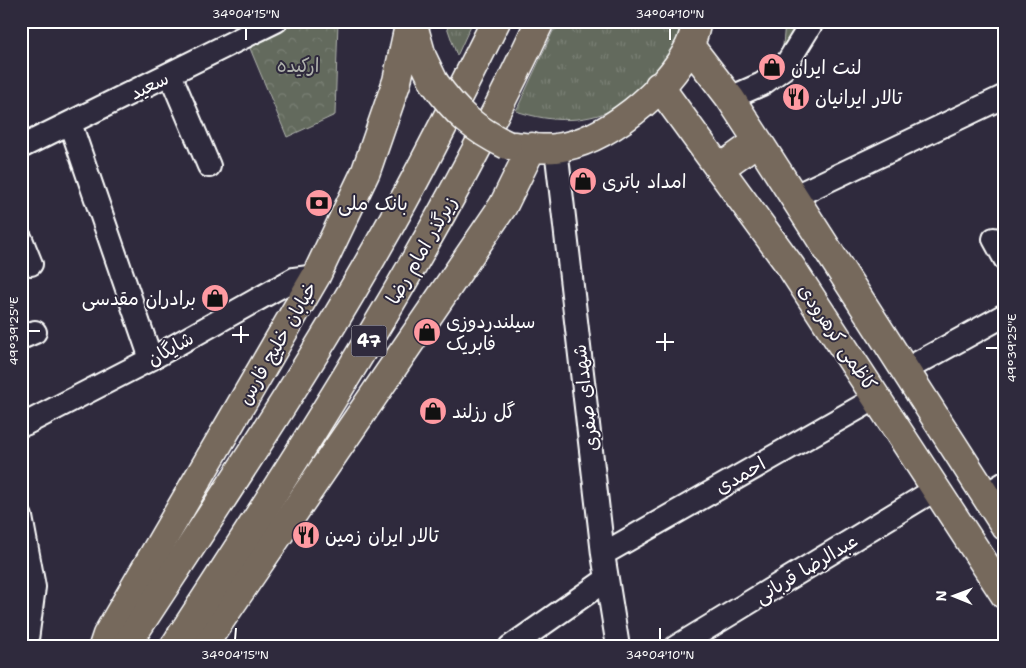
<svg xmlns="http://www.w3.org/2000/svg" width="1026" height="668" font-family="'Shantell Sans','Playpen Sans Arabic',sans-serif">
  <defs>
    <pattern id="grass-tufts" width="24" height="20" patternUnits="userSpaceOnUse" patternTransform="scale(1.25)"><rect width="24" height="20" fill="#636a5d"/><path d="M3 7l-1-3M5 7V3M7 7l1-3M15 17l-1-3M17 17v-4M19 17l1-3" fill="none" stroke="#7a8075"/></pattern>
    <pattern id="park-crowns" width="20" height="18" patternUnits="userSpaceOnUse" patternTransform="scale(1.25)"><rect width="20" height="18" fill="#636a5d"/><path d="M2 6a3 3 0 1 1 6 0M12 15a3 3 0 1 1 6 0" fill="none" stroke="#7a8075"/></pattern>
  </defs>
  <rect width="100%" height="100%" fill="#2f2a3d"/>
  <filter id="ink" filterUnits="userSpaceOnUse"><feTurbulence type="fractalNoise" baseFrequency=".02" numOctaves="2"/><feDisplacementMap in="SourceGraphic" scale="10" xChannelSelector="R" yChannelSelector="G"/><feConvolveMatrix kernelMatrix="1 2 1 2 8 2 1 2 1" color-interpolation-filters="sRGB"/></filter>
  <g filter="url(#ink)">
    <path fill="url(#grass-tufts)" stroke="#b1b4ae" d="M445,21H473L457,56Z
      M571,21H681C677,46 666,63 648,80C641,88 633,99 623,104C590,124 552,123 516,111L553,31Z"/>
    <path fill="url(#park-crowns)" stroke="#b1b4ae" d="M301,21H338L335,115L287,137L249,46Z
      M785,21H806L782,58Z"/>
    <g fill="none" stroke-linecap="round" stroke-linejoin="round">
      <g stroke="#fff" stroke-width="26">
        <path id="minor" d="M170,74L209,166
          M730,98L762,84L784,68L813,21
          M70,123L151,359
          M21,147L276,21
          M556,148L603,554L618,647
          M793,197L1005,96
          M21,239L31,264
          M994,239L1005,259
          M21,338L35,332
          M905,370L1005,315
          M25,424L151,359L294,279L316,276
          M985,495L1005,483
          M21,517L34,587L26,647
          M603,554L878,397
          M510,647L607,579
          M676,647L936,489"/>
      </g>
      <g stroke="#fff" stroke-width="31">
        <path id="major" d="M412,21L422,57L434,82
          M690,46L730,98L758,141L1005,526
          M659,86L791,267L1005,595
          M514,146C527,147 543,150 556,148C605,142 668,91 689,47C693,39 695,30 697,21
          M719,169L758,141
          M103,647L107,635L316,276L366,171L397,81L410,21
          M202,647L503,206L532,147"/>
      </g>
      <g stroke="#fff" stroke-width="31">
        <path id="highway" d="M125,647C221,500 320,354 404,200C436,141 466,81 496,21
          M174,647C306,444 438,241 540,21"/>
      </g>
      <use href="#minor" stroke="#2f2a3d" stroke-width="22"/>
      <use href="#major" stroke="#76695c" stroke-width="28"/>
      <use href="#highway" stroke="#76695c" stroke-width="28"/>
      <g stroke="#fff" stroke-width="31" stroke-linecap="butt">
        <path id="major-bridge" d="M434,82C456,113 474,129 507,145"/>
      </g>
      <use href="#major-bridge" stroke="#76695c" stroke-width="28"/>
    </g>
  </g>
  <path fill="none" stroke="#fff" stroke-width="2" d="M246,40V28M670,40V28M28,331H40M232,335H249M656,342H674M241,343V326M986,348H998M665,351V333M235,640L236,628M660,640V628"/>
  <defs>
    <g id="shop-disc" transform="scale(1.4375)"><circle r="9.5" fill="#ff9aa2" stroke="#2f2a3d"/><path d="M-5-2.5h2.3a2.7 3.5 0 0 1 5.4 0H5L5.5 6h-11ZM-1.5-2.5h3a1.5 2.3 0 0 0-3 0Z" fill="#111"/></g>
    <g id="restaurant-disc" transform="scale(1.4375)"><circle r="9.5" fill="#ff9aa2" stroke="#2f2a3d"/><path d="M-5-6h1v4h1v-4h1v4h1v-4h1v5L-1.5 .5V6h-2V.5L-5-1ZM5-6V6H3V1.5H1.5Q1.5-4 5-6Z" fill="#111"/></g>
    <g id="bank-disc" transform="scale(1.4375)"><circle r="9.5" fill="#ff9aa2" stroke="#2f2a3d"/><path d="M-6-4H6V4H-6ZM0-2.3a2.3 2.3 0 1 0 0 4.6a2.3 2.3 0 1 0 0-4.6Z" fill="#111"/></g>
  </defs>
  <g fill-rule="evenodd">
    <use href="#shop-disc" x="772" y="67"/>
    <use href="#restaurant-disc" x="796" y="97"/>
    <use href="#shop-disc" x="583" y="181"/>
    <use href="#bank-disc" x="319" y="203"/>
    <use href="#shop-disc" x="215" y="298"/>
    <use href="#shop-disc" x="427" y="332"/>
    <use href="#shop-disc" x="433" y="411"/>
    <use href="#restaurant-disc" x="306" y="535"/>
  </g>
  <g text-anchor="middle" stroke-width="4" stroke-linejoin="round" paint-order="stroke">
    <rect fill="#2f2a3d" stroke="#c1bfc5" stroke-width="1" x="351.5" y="325.5" width="35" height="31" rx="4"/>
    <g font-size="18" font-weight="bold" fill="#fff">
      <text x="369" y="347">47</text>
    </g>
    <g font-size="19" fill="#b1b4ae" stroke="#2f2a3d">
      <text x="298" y="72">ارکیده</text>
    </g>
    <g font-size="19" fill="#fff" stroke="#2f2a3d" text-anchor="start">
      <text x="791" y="74">لنت ایران</text>
      <text x="815" y="104">تالار ایرانیان</text>
      <text x="602" y="188">امداد باتری</text>
      <text x="338" y="210">بانک ملی</text>
      <text x="196" y="305" text-anchor="end">برادران مقدسی</text>
      <text x="446" y="328">سیلندردوزی<tspan x="446" dy="22">فابریک</tspan></text>
      <text x="452" y="418">گل رزلند</text>
      <text x="325" y="542">تالار ایران زمین</text>
    </g>
    <g font-size="19" fill="#fff" stroke="#2f2a3d">
      <text transform="translate(149 85) rotate(-26)" y="7">سعید</text>
      <text transform="translate(421 250) rotate(-60)" y="7">زیرگذر امام رضا</text>
      <text transform="translate(838 337) rotate(56)" y="7">کاظمی کرهرودی</text>
      <text transform="translate(277 343) rotate(-60)" y="7">خیابان خلیج فارس</text>
      <text transform="translate(170 348) rotate(-29)" y="7">شایگان</text>
      <text transform="translate(585 398) rotate(-97)" y="7">شهدای صفری</text>
      <text transform="translate(740 475) rotate(-30)" y="7">احمدی</text>
      <text transform="translate(806 568) rotate(-31)" y="7">عبدالرضا قربانی</text>
    </g>
  </g>
  <rect width="1026" height="668" fill="none" stroke="#2f2a3d" stroke-width="55"/>
  <g transform="translate(954 596) rotate(271)" stroke="#2f2a3d" stroke-width="4" paint-order="stroke">
  <path d="M0-4L9 19L0 12L-9 19Z" fill="#ffffff"/>
  <text y="-8" font-size="14" font-weight="bold" text-anchor="middle" fill="#ffffff">N</text>
  </g>
  <rect x="28" y="28" width="970" height="612" fill="none" stroke="#fff" stroke-width="2"/>
  <g font-size="12" text-anchor="middle" fill="#fff">
    <text x="246" y="18">34°04'15"N</text>
    <text x="670" y="18">34°04'10"N</text>
    <text transform="translate(14 331) rotate(-90)" y="4">49°39'25"E</text>
    <text transform="translate(1012 348) rotate(-90)" y="4">49°39'25"E</text>
    <text x="235" y="659">34°04'15"N</text>
    <text x="660" y="659">34°04'10"N</text>
  </g>
</svg>
